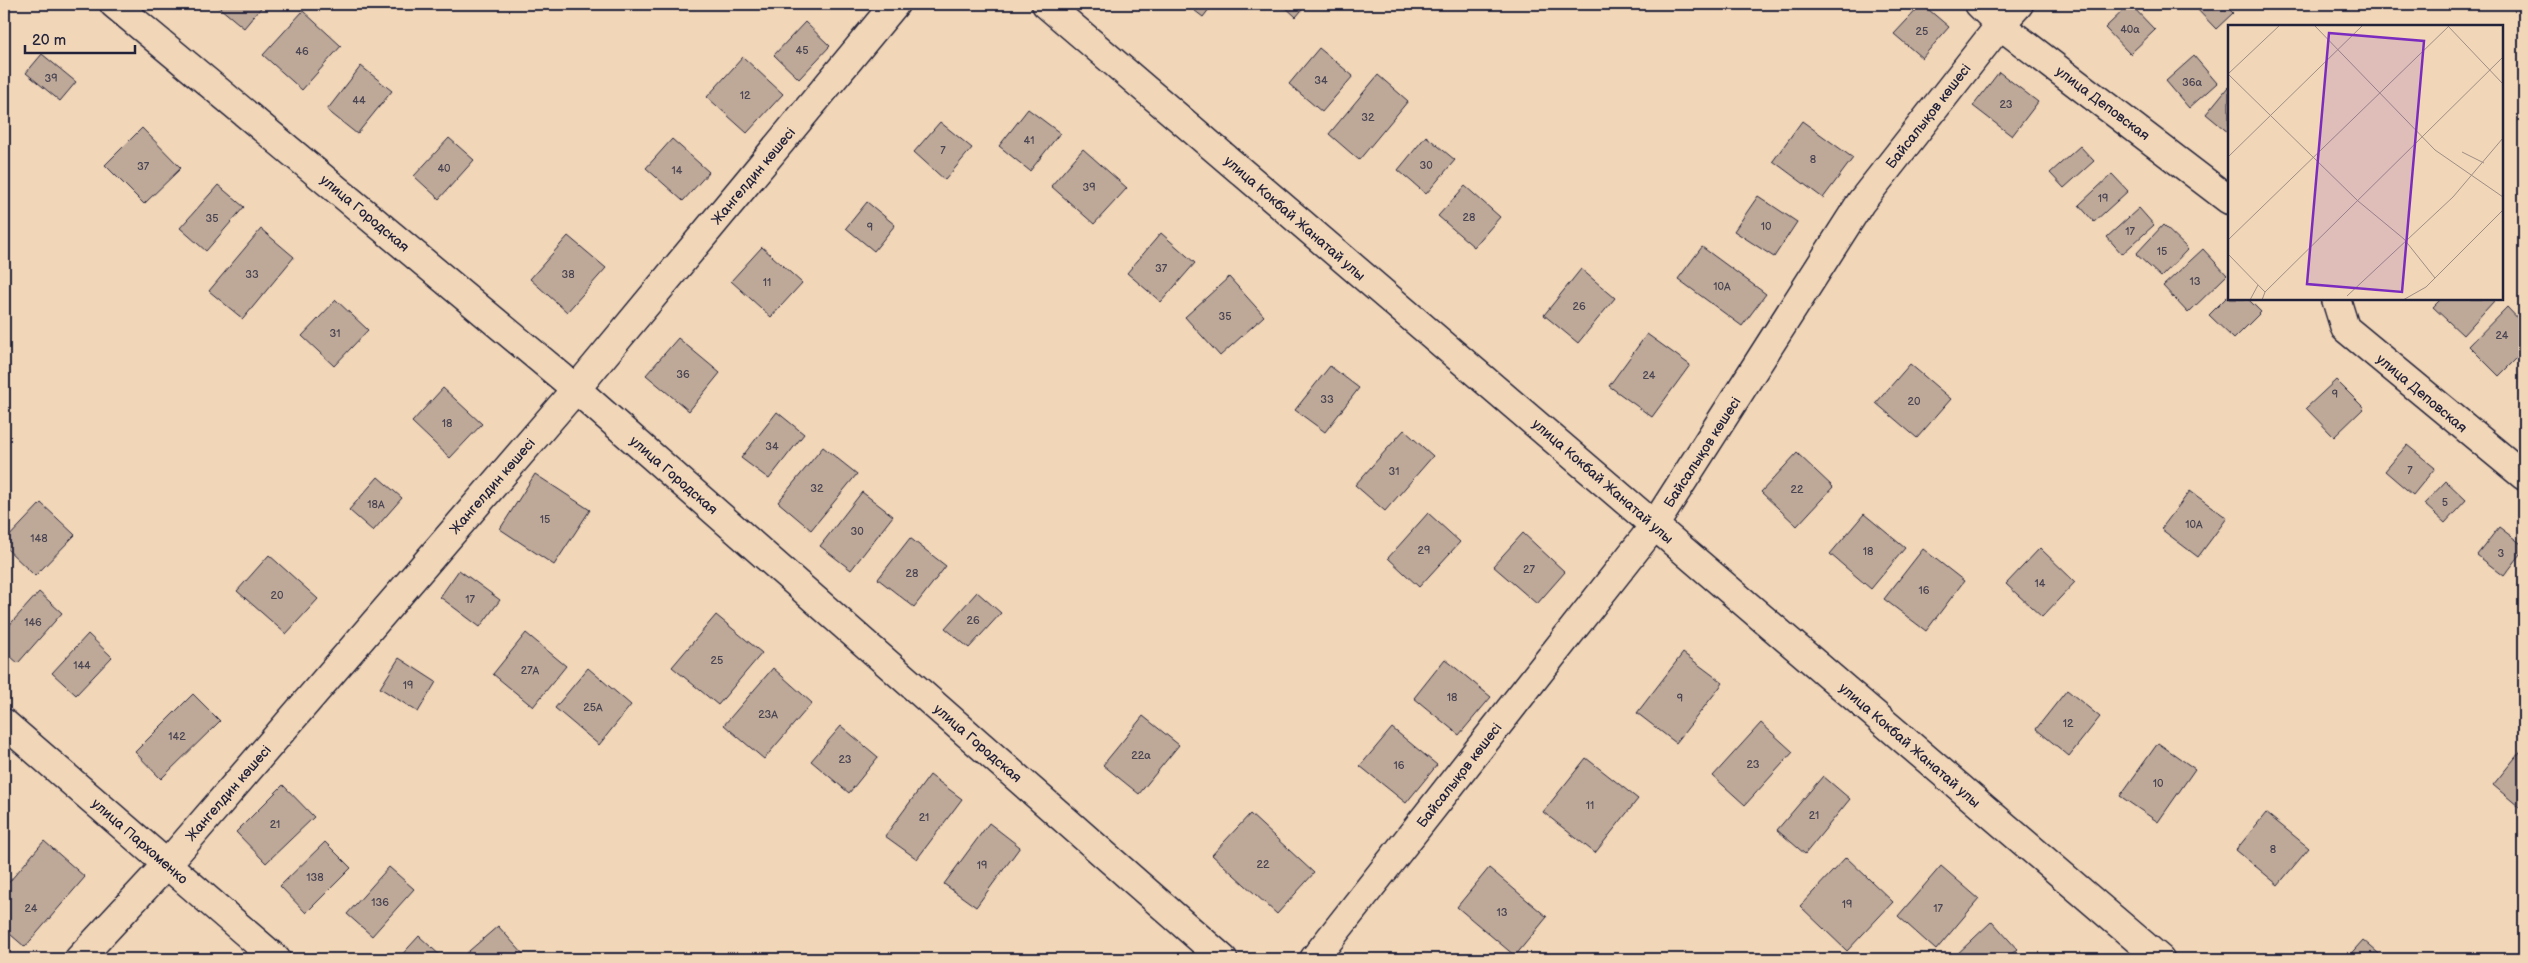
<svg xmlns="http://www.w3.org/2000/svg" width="2528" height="963" font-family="'Balsamiq Sans',sans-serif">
  <rect width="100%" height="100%" fill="#f1d6b8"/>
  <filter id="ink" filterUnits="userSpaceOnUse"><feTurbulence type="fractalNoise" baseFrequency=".02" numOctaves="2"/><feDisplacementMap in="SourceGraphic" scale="10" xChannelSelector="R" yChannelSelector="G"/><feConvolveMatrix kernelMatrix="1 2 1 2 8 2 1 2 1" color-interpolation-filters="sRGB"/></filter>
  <g filter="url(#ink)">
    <path fill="#bea999" stroke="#22223b" d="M215,4H264L244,28Z
      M1186,4H1213L1203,17Z
      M1282,4H1307L1296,17Z
      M1922,4L1949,27L1922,58L1894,34Z
      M2130,4L2155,30L2130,54L2105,28Z
      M2198,4H2224L2233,13L2216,29L2195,7Z
      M303,11L341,46L302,90L263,55Z
      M805,22L830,46L799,79L774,55Z
      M1319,48L1353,76L1322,112L1289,84Z
      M42,54L76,82L60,101L26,73Z
      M2194,56L2217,83L2189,108L2166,81Z
      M743,57L783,94L747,133L707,97Z
      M361,66L392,91L357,134L327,110Z
      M1999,72L2038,102L2012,136L1973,106Z
      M1378,75L1408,101L1359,160L1329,134Z
      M2228,87L2229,88V133L2206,114Z
      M1028,109L1060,133L1030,171L999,146Z
      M1802,121L1853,158L1823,198L1773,161Z
      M940,122L972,148L945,180L914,152Z
      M142,128L181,168L144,204L105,165Z
      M1426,136L1455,160L1426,194L1398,170Z
      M449,138L474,160L439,199L414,176Z
      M672,139L709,172L683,201L646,168Z
      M2080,146L2094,161L2064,188L2050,173Z
      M1083,149L1127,188L1094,224L1051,186Z
      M2112,174L2128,191L2094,222L2079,205Z
      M218,185L244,207L206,251L180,228Z
      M1465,186L1500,217L1474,247L1438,216Z
      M1758,196L1797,222L1774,257L1734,231Z
      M867,202L895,225L874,251L846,228Z
      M2139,208L2154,225L2122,254L2107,237Z
      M2163,225L2188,249L2161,277L2136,254Z
      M261,229L294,257L243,319L209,291Z
      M1161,233L1195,263L1161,302L1127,273Z
      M568,236L606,268L567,312L530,279Z
      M762,247L802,283L771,317L731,281Z
      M1702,247L1766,294L1742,326L1678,279Z
      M2203,249L2227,275L2188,313L2163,286Z
      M1581,269L1615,298L1578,343L1544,315Z
      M1229,277L1264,316L1220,356L1185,317Z
      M2229,295V299H2248L2261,312L2234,339L2209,315Z
      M2441,299H2491L2494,301L2463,335L2433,307Z
      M336,300L368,330L334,366L302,336Z
      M2507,307L2524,325V351L2499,376L2469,346Z
      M1647,334L1690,365L1652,417L1609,386Z
      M678,338L720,373L689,411L646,375Z
      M1910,364L1951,399L1917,438L1876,403Z
      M1330,366L1359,388L1325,432L1295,410Z
      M2336,380L2364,408L2334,437L2306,408Z
      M443,388L482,424L450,458L412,422Z
      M777,412L804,434L769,479L741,458Z
      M1404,430L1433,456L1385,511L1355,485Z
      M2407,445L2435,468L2413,495L2385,471Z
      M823,447L857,474L811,530L778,502Z
      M1797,453L1833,487L1797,526L1761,492Z
      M535,474L590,510L554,565L500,529Z
      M378,477L402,498L373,531L349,510Z
      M2446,481L2466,500L2445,523L2424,504Z
      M2190,491L2227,518L2198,557L2161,529Z
      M862,492L893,516L851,570L820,546Z
      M41,503L75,535L35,576L4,546V542Z
      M1428,513L1460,542L1419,587L1388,558Z
      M1864,514L1905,548L1871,589L1830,554Z
      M2499,527L2524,546V550L2504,576L2477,555Z
      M1523,533L1565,572L1537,604L1493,566Z
      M910,538L946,566L914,607L878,579Z
      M2040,548L2075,582L2042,617L2006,584Z
      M1923,549L1964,581L1926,631L1884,599Z
      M269,555L318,599L286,634L237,591Z
      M459,570L500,600L480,627L440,597Z
      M39,592L62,613L18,663L4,651V631Z
      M977,592L1001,613L969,648L945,628Z
      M716,615L762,653L718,705L672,667Z
      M526,633L566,666L533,707L493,674Z
      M88,634L112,657L76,695L52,673Z
      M1683,653L1723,683L1676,743L1637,713Z
      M399,658L436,682L418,712L380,688Z
      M1445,659L1491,697L1459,735L1414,698Z
      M588,668L631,705L599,745L555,708Z
      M773,668L812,703L764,759L724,725Z
      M2067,690L2100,717L2069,756L2036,729Z
      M193,694L220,721L161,779L135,752Z
      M1143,716L1179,745L1139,794L1103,765Z
      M1761,723L1793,752L1745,805L1713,776Z
      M841,726L878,757L849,793L811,761Z
      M1392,728L1437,765L1406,803L1360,766Z
      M2158,743L2195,769L2158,822L2120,796Z
      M2524,747V811L2493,785Z
      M1586,758L1638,799L1595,853L1543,812Z
      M930,775L962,799L917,859L885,836Z
      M1823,776L1850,799L1805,854L1777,830Z
      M283,785L314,817L266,863L236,832Z
      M2266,813L2309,848L2278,885L2236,850Z
      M1250,814L1314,873L1277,914L1212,855Z
      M989,823L1020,847L976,907L944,884Z
      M44,841L85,877L25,947L4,929V888Z
      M325,842L351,868L306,913L280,886Z
      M1846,857L1893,902L1847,951L1800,906Z
      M1941,866L1979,899L1936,950L1898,916Z
      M389,867L414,889L372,936L347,914Z
      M1489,868L1547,917L1515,956L1457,907Z
      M1992,921L2017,949L2006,959H1952Z
      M498,926L524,955L520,959H464L462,957Z
      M419,936L444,959H398Z
      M2363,940L2385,959H2346Z"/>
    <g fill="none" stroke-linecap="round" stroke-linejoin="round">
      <g stroke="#22223b" stroke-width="31">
        <path id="minor" d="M114,4L576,389L1223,959
          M1046,4L2160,959
          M1979,4L2000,25L2229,200
          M2336,299L2345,328L2524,476
          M4,723L276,959
          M79,959L167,864L576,389L895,4
          M1314,959L1654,526L1861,202L2000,25L2019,4"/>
      </g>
      <use href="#minor" stroke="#f1d6b8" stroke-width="28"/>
    </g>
  </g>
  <g text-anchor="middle" stroke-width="4.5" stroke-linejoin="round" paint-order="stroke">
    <g font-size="11" fill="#494452">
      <text x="2130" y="33">40а</text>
      <text x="1922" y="35">25</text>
      <text x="802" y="54">45</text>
      <text x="302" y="55">46</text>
      <text x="51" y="82">39</text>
      <text x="1321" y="84">34</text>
      <text x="2192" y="86">36а</text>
      <text x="745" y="99">12</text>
      <text x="359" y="104">44</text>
      <text x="2006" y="108">23</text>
      <text x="1368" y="121">32</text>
      <text x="1029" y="144">41</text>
      <text x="943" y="154">7</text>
      <text x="1813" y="163">8</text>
      <text x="1426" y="169">30</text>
      <text x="143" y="170">37</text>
      <text x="444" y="172">40</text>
      <text x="677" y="174">14</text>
      <text x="1089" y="191">39</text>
      <text x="2103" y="202">19</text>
      <text x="1469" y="221">28</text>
      <text x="212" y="222">35</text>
      <text x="1766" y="230">10</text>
      <text x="870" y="231">9</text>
      <text x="2130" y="235">17</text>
      <text x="2162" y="255">15</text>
      <text x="1161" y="272">37</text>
      <text x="252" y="278">33</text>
      <text x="568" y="278">38</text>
      <text x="2195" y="285">13</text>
      <text x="767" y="286">11</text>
      <text x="1722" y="290">10А</text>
      <text x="1579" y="310">26</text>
      <text x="1225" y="320">35</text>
      <text x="335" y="337">31</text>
      <text x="2502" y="339">24</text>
      <text x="683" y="378">36</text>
      <text x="1649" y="379">24</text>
      <text x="2335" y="398">9</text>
      <text x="1327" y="403">33</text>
      <text x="1914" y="405">20</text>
      <text x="447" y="427">18</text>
      <text x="772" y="450">34</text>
      <text x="2410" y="474">7</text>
      <text x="1394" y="475">31</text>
      <text x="817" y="492">32</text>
      <text x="1797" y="493">22</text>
      <text x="2445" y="506">5</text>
      <text x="376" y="508">18А</text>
      <text x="545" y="523">15</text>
      <text x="2194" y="528">10А</text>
      <text x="857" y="535">30</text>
      <text x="39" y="542">148</text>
      <text x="1424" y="554">29</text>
      <text x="1868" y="555">18</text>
      <text x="2501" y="557">3</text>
      <text x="1529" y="573">27</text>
      <text x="912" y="577">28</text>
      <text x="2040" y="587">14</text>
      <text x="1924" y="594">16</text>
      <text x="277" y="599">20</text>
      <text x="470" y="603">17</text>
      <text x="973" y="624">26</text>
      <text x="33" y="626">146</text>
      <text x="717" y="664">25</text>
      <text x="82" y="669">144</text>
      <text x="530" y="674">27А</text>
      <text x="408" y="689">19</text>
      <text x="1452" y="701">18</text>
      <text x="1680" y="702">9</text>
      <text x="593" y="711">25А</text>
      <text x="768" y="718">23А</text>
      <text x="2068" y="727">12</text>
      <text x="177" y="740">142</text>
      <text x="1141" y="759">22а</text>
      <text x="845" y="763">23</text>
      <text x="1753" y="768">23</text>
      <text x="1399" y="769">16</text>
      <text x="2158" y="787">10</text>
      <text x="1590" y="809">11</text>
      <text x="1814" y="819">21</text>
      <text x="924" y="821">21</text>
      <text x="275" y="828">21</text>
      <text x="2273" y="853">8</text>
      <text x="1263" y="868">22</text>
      <text x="982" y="869">19</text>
      <text x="315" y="881">138</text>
      <text x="380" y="906">136</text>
      <text x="1847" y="908">19</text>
      <text x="31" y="912">24</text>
      <text x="1938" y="912">17</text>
      <text x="1502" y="916">13</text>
    </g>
    <g font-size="14" fill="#22223b" stroke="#f1d6b8">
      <text transform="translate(2103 103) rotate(37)" y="5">улица Деповская</text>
      <text transform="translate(1928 116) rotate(-52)" y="5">Байсалықов көшесі</text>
      <text transform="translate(753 176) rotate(-50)" y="5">Жангелдин көшесі</text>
      <text transform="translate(365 213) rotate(40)" y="5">улица Городская</text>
      <text transform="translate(1295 218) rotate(41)" y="5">улица Кокбай Жанатай улы</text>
      <text transform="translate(2422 393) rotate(40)" y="5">улица Деповская</text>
      <text transform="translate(1702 452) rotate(-57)" y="5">Байсалықов көшесі</text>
      <text transform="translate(674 475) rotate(41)" y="5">улица Городская</text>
      <text transform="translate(1603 481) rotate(41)" y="5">улица Кокбай Жанатай улы</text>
      <text transform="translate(492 486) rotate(-49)" y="5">Жангелдин көшесі</text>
      <text transform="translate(978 743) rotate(41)" y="5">улица Городская</text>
      <text transform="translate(1910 745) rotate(41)" y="5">улица Кокбай Жанатай улы</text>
      <text transform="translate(1459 775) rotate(-52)" y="5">Байсалықов көшесі</text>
      <text transform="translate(228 793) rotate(-49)" y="5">Жангелдин көшесі</text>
      <text transform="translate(140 841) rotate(41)" y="5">улица Пархоменко</text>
    </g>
  </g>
  <g transform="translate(2228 25)">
    <rect width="275" height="275" fill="#f1d6b8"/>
    <path fill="none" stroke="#9e8e86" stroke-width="1" d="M86,0L207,125L275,172M219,0L275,59M0,49L130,176L176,214L207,253M0,49L52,0M234,127L256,138M0,132L135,0M0,215L222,0M0,229L37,267M119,271L225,172L275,113M22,275L30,260M34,275L37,267L275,32M175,275L198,262L275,185"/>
    <path fill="#7b2cbf" fill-opacity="0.15" stroke="#7b2cbf" stroke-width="2.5" d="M101,8L196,16L174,267L79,259Z"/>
    <rect width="275" height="275" fill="none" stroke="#22223b" stroke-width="2.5"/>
  </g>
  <rect width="2528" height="963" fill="none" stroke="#f1d6b8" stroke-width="20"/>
  <rect x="10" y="10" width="2508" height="943" fill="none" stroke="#22223b" stroke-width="2" filter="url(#ink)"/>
  <path d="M25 45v8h110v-8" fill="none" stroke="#22223b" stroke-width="2.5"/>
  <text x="32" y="45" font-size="15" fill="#22223b" stroke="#f1d6b8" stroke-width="4" paint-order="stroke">20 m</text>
</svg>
